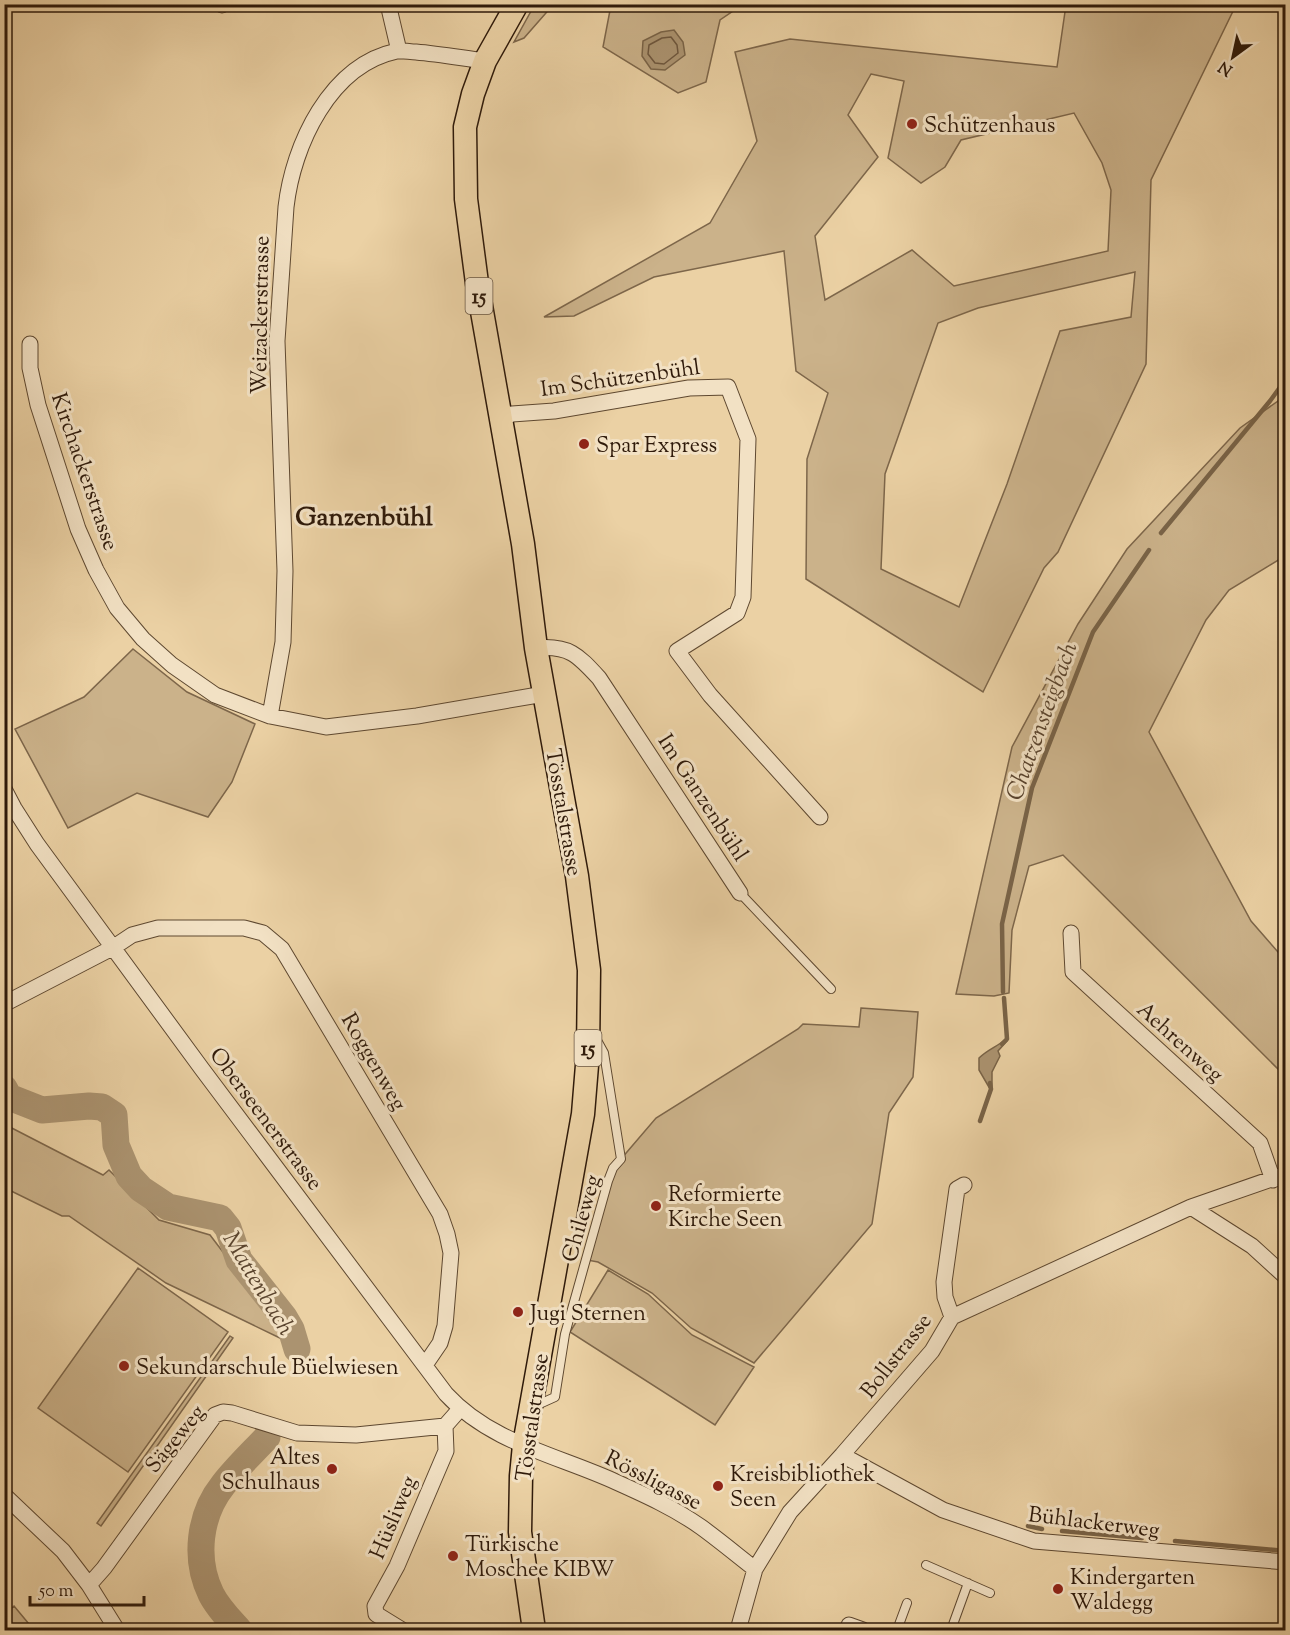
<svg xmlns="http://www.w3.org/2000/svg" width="1290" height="1635" font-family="'Sorts Mill Goudy',serif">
  <rect width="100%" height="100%" fill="#ebd1a4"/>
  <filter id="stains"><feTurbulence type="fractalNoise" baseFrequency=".00333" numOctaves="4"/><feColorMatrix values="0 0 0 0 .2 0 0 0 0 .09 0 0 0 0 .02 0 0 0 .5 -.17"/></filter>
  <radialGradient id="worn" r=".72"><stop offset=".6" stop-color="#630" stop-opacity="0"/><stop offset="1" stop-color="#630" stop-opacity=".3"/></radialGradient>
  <path fill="#cbb28a" stroke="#7d664a" stroke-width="1.5" fill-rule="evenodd" d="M535,4L553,5L524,38L514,42Z
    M611,5H742L720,20L706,82L678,93L603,47Z
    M1066,5H1236L1151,180L1146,364L1058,552L1044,568L983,692L806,579L807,459L828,393L796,371L784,251L654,277L574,316L544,317L710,223L757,141L735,52L790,39L1057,67ZM871,74L904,81L888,158L921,183L945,167L961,140L1074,113L1102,163L1111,190L1108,251L954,286L912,250L825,300L815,236L878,157L848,115ZM1135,272L1131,317L1060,331L1007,484L959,607L881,569L885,474L938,323L978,308Z
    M1285,390V556L1229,590L1206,620L1149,732L1251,921L1285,960V1076L1063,855L1029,866L1012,930L1009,993L994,996L956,994L1012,747L1078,624L1127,549L1240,428L1278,401Z
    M133,649L187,692L255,724L232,782L208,817L137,793L68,828L15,729L84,697Z
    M861,1008L918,1012L913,1077L889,1113L872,1224L754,1363L691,1328L652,1293L598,1262L587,1260L608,1181L621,1159L656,1118L798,1029L803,1024L859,1027Z
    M4,1124L103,1175L109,1170L159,1220L210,1235L286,1335L282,1339L166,1283L69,1216H62L5,1188Z
    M138,1268L228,1332L128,1472L38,1408Z
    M608,1270L648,1294L692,1335L754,1367L715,1425L570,1332Z
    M230,1336L233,1338L101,1526L97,1523Z
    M14,1606L34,1630H5V1614Z"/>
  <path fill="#ab9370" stroke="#796347" stroke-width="1.5" d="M674,30L683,42L685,55L665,70L651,69L642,56L643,41L661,32Z
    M1005,1040L1007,1041L998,1051L1000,1056L992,1072V1089H990L979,1070V1058C987,1050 996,1047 1005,1040Z"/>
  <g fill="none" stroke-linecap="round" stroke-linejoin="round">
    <path stroke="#6d563d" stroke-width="1.5" d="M671,37L677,45L678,53L664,64L655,63L648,54L649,45L662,38Z"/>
    <path stroke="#796347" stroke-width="4.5" d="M1161,533L1270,401L1286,379
      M1003,992L1002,924L1032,788L1093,632L1149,550
      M1002,1044L1007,1039L1004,998
      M980,1121L991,1089L990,1083
      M1028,1526L1042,1529
      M1062,1531L1142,1538
      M1175,1541L1286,1551"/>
    <path stroke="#ab9370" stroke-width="27" d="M4,1088L9,1097L42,1110L89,1106L102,1107L114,1115L116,1145L129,1176L141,1189L168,1207L220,1218L228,1228L239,1260L284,1317L291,1329L297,1349
      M239,1630C229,1619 218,1608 211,1594C194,1559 199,1515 223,1485C236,1468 252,1453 267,1437"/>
    <g stroke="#5e4830" stroke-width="10">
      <path id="lane" d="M740,893L831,989
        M535,1406L555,1397L565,1334L608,1181L613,1168L621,1159L604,1053L594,1035
        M926,1565L990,1593
        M897,1630L907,1603
        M951,1630L968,1583"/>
    </g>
    <g stroke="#5e4830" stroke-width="17">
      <path id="street" d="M388,4L399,51
        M222,5L223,4
        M30,344V368L38,405L78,529L96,570L117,608L143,639L172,665L215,695L270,716L326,727L417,716L544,694
        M501,420L512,414L554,411L689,388L728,387L748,439L743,597L737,613L677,651L710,695L820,817
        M536,648C569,645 578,655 599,678L740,893
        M270,716L283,642L285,571L277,341L286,207C293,145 330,65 397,51C403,50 410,52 416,52C439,54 462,58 485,61
        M4,789L14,808L37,844L202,1069L446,1394C491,1443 557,1455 616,1482C645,1495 674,1508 701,1527C719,1540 737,1555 755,1569
        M1071,933L1073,972L1260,1143L1273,1180
        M4,1004L114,947L132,935L158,928H244L263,933L282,949L440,1214L447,1234L451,1253L445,1326L440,1343L425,1365
        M1191,1207L1252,1246L1286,1277
        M952,1317L945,1297L944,1282L957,1189L964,1185
        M842,1455L943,1510L1034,1541L1286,1562
        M4,1495L63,1551L89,1585L117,1630
        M89,1585L104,1568L215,1415L223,1412L232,1413L297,1433L356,1435L445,1426
        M849,1625L863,1630
        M402,1630L376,1614L375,1606L397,1566L446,1451L445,1426L460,1409
        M738,1630L755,1569L790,1512L842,1455L932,1351L952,1317L1191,1207L1286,1174"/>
    </g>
    <g stroke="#2f1a0a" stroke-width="25">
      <path id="primary" d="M517,4L485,61L473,94L465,127L466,199L477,283L523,544L536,648L577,876L589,970L588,1053L583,1114L524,1445L521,1476L520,1532L534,1630"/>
    </g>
    <use href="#lane" stroke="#f2e1c4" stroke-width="8"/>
    <use href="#street" stroke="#f2e1c4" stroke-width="15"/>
    <use href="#primary" stroke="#ebd1a4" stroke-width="22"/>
  </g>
  <g fill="#8f2418" stroke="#f2e1c4" stroke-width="2">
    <circle cx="912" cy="124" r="6"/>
    <circle cx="584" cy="444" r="6"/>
    <circle cx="656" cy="1206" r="6"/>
    <circle cx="518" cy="1312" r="6"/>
    <circle cx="124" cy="1366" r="6"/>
    <circle cx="332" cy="1469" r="6"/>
    <circle cx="718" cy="1486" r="6"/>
    <circle cx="453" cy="1556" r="6"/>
    <circle cx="1058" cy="1589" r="6"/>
  </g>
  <g text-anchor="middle" stroke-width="6" stroke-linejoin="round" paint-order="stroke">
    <g fill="#f2e1c4" stroke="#6a5642" stroke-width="1.5">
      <rect x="465.5" y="278" width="27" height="36" rx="4.5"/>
      <rect x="574.5" y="1030" width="27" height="36" rx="4.5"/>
    </g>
    <g font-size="21" font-weight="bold" fill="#2f1a0a">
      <text x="479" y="303">15</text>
      <text x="588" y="1055">15</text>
    </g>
    <g font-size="22" fill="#2f1a0a" stroke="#f2e1c4" text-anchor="start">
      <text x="924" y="132">Schützenhaus</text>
      <text x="596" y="452">Spar Express</text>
      <text x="668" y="1201">Reformierte<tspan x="668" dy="25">Kirche Seen</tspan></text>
      <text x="530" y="1320">Jugi Sternen</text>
      <text x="136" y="1374">Sekundarschule Büelwiesen</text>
      <text x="320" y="1464" text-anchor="end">Altes<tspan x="320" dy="25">Schulhaus</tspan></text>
      <text x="730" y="1481">Kreisbibliothek<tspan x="730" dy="25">Seen</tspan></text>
      <text x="465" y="1551">Türkische<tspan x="465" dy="25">Moschee KIBW</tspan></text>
      <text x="1070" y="1584">Kindergarten<tspan x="1070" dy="25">Waldegg</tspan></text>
    </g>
    <g font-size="22" fill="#2f1a0a" stroke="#f2e1c4">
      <text transform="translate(259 315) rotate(-89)" y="8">Weizackerstrasse</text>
      <text transform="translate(620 377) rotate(-8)" y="8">Im Schützenbühl</text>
      <text transform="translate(86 471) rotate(71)" y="8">Kirchackerstrasse</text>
      <text transform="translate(704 797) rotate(57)" y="8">Im Ganzenbühl</text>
      <text transform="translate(565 812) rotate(80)" y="8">Tösstalstrasse</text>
      <text transform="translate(1181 1041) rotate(42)" y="8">Aehrenweg</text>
      <text transform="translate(375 1061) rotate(60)" y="8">Roggenweg</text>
      <text transform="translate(267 1118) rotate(53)" y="8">Oberseenerstrasse</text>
      <text transform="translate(580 1218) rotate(-74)" y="8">Chileweg</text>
      <text transform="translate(895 1355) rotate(-52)" y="8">Bollstrasse</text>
      <text transform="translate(531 1417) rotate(-82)" y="8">Tösstalstrasse</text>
      <text transform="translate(174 1438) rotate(-51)" y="8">Sägeweg</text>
      <text transform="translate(654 1479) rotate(27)" y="8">Rössligasse</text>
      <text transform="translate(392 1517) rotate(-67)" y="8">Hüsliweg</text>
      <text transform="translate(1094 1521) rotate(7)" y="8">Bühlackerweg</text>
    </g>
    <g font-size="24" font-style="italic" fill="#5a442e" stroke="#f2e1c4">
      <text transform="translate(1041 721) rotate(-70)" y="8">Chatzensteigbach</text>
      <text transform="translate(259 1283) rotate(59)" y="8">Mattenbach</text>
    </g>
    <g font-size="26" font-weight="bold" fill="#2f1a0a" stroke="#f2e1c4">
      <text x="364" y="525">Ganzenbühl</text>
    </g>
  </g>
  <rect width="1290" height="1635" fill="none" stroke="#ebd1a4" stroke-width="24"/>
  <rect x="6" y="6" width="1278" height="1623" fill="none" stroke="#2f1a0a" stroke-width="3"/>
  <rect x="12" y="12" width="1266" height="1611" fill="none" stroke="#2f1a0a" stroke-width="1.5"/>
  <g transform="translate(1233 57) rotate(213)" stroke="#f2e1c4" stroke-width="4.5" paint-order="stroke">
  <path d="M0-4.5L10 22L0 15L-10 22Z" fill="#2f1a0a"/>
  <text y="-9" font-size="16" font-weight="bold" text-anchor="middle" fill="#2f1a0a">N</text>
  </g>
  <path d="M30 1596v9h114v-9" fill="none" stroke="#2f1a0a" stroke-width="3"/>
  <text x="39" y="1596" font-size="18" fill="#2f1a0a" stroke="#f2e1c4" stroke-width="4.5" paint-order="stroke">50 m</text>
  <rect width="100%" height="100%" filter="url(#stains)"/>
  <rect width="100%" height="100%" fill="url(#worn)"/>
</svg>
